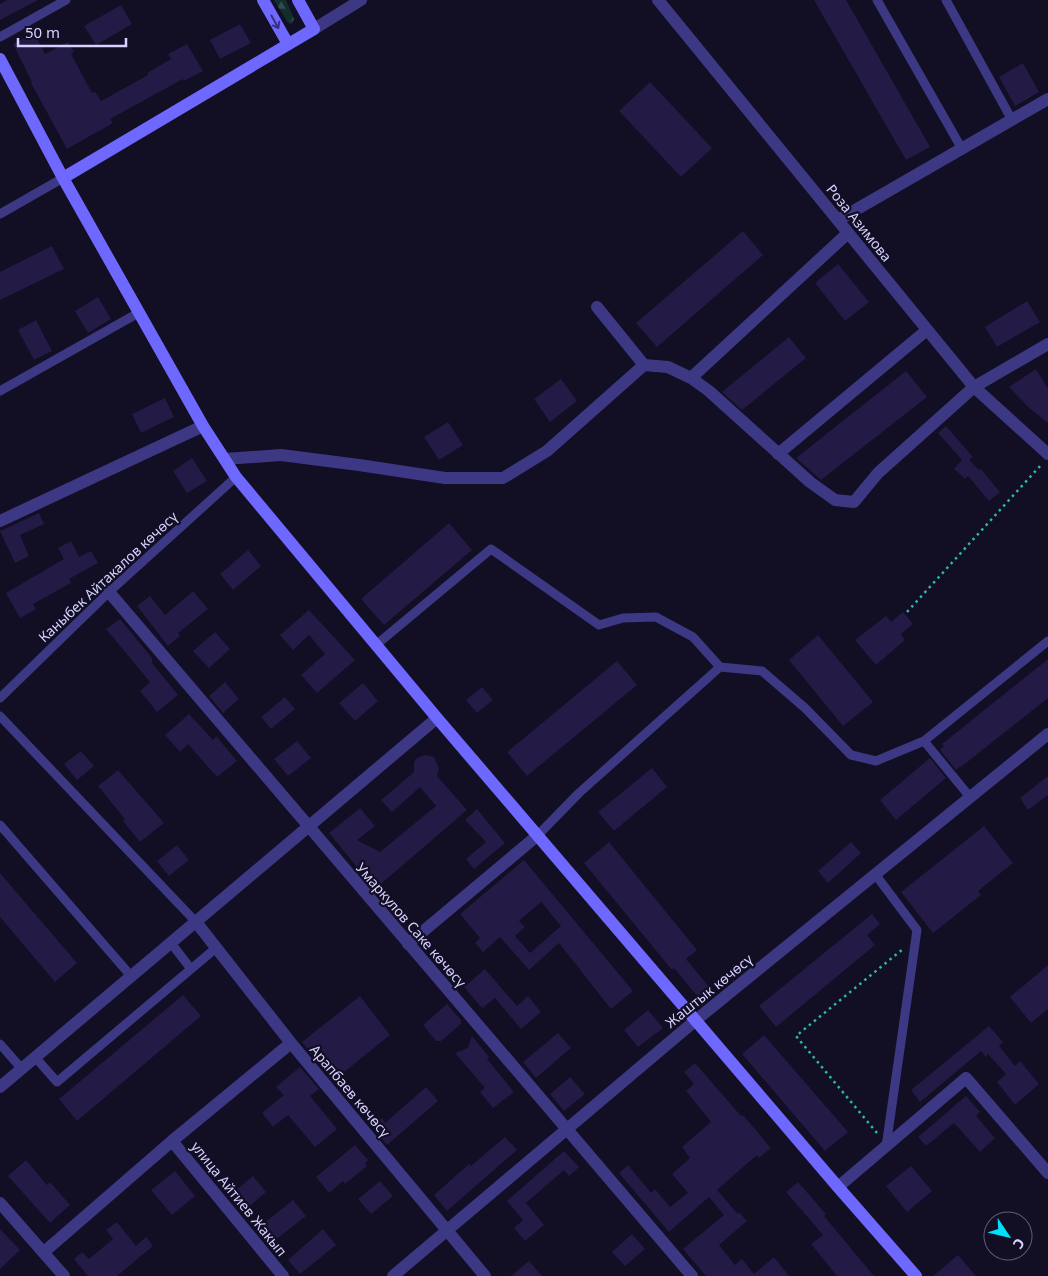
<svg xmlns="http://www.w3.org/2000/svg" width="1048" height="1276" font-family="'Noto Sans',sans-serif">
  <defs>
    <pattern id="forest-firs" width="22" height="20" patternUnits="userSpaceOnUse" patternTransform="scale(1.25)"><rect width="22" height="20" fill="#112e2d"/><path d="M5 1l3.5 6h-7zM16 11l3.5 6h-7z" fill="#334b4c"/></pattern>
  </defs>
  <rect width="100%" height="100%" fill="#120e24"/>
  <path fill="url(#forest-firs)" d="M274,0H286L294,19L292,24L288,23Z"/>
  <path fill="#231a45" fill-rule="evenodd" d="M7,0H38L0,20V4Z
    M814,0H846L930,147L906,160Z
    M121,5L132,24L96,45L84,26Z
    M240,24L251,43L220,59L210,40Z
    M34,33L45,54L68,42L74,52L71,54L92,93L95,92L101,101L148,75L147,73L171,59L168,54L187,44L203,71L184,81L183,79L110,119L113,123L67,149L31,83L32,82L13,44Z
    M1023,63L1039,92L1015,106L999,77Z
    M650,82L712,148L681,177L619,111Z
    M743,231L763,255L657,347L636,323Z
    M52,246L64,269L0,300V272Z
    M838,264L869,302L845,321L815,283Z
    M98,297L111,319L88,333L75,311Z
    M1027,301L1040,322L997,347L985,327Z
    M36,320L52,351L34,360L18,330Z
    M789,337L806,358L742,410L722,392Z
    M1036,369L1048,389V423L1028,407L1009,387Z
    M906,371L927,397L821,480L796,458Z
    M561,379L577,401L550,422L534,399Z
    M165,398L174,417L141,433L132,414Z
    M448,422L463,445L439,460L424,437Z
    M946,426L973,457L969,460L979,470L981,469L1000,492L989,501L968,476L965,479L954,469L962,460L938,433Z
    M192,458L207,481L187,493L173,471Z
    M39,513L44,524L20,535L29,556L15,563L0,531Z
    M449,523L472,550L384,625L361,599Z
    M71,541L79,557L91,551L98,563L69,579L71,583L33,604L36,609L20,618L6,593L64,559L58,548Z
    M248,550L261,566L233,590L220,574Z
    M193,591L208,609L178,633L180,636L168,646L137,606L150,596L165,615Z
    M309,610L355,660L317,693L301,675L325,654L309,635L293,650L280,635Z
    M903,612L913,624L901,634L905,640L876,665L855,640L886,616L891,622Z
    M120,619L152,658V663L178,695L157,712L140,691L150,682L106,629Z
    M215,632L230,649L209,668L193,651Z
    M818,635L873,702L843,726L789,660Z
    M1048,659V698L961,767L960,766L956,770L940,750L944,746L942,744Z
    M617,661L637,685L527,776L507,752Z
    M225,682L239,699L223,713L209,696Z
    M363,683L378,701L355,721L339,703Z
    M482,687L493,700L477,713L466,700Z
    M285,697L295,709L271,729L261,717Z
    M189,714L213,740L216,736L237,761L217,777L188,744L180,752L165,735Z
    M297,741L311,758L288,776L274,759Z
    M81,751L94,766L77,780L64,764Z
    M425,755L434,757L439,768L437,776L467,810L375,889L329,833L360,808L375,826L357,840L380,852L414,824L436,806L420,787L392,812L381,800L414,772V762L417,758Z
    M930,758L946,778L896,820L880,800Z
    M652,768L667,787L614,831L598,812Z
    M118,770L164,823L140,842L123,821L125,819L98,786Z
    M1048,776V795L1028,810L1020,798Z
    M477,809L505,843L474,869L466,859L486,842L465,820Z
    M984,826L1013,863L978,891L981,895L933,933L901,892Z
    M609,842L697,950L686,959L710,988L698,997L674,968L672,970L584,863Z
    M851,842L861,853L828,883L818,871Z
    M177,845L189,860L169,876L157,861Z
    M524,860L633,991L611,1009L559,943L529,970L500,937L483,952L475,943L480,938L460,914ZM541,902L561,926L530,953L515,936L525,927L519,921Z
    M0,873L77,963L55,982L0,917Z
    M872,914L880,924L867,935L875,945L776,1027L759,1006Z
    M1048,965V1009L1031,1023L1010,997Z
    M485,969L517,1006L528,996L541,1012L521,1029L495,998L481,1009L483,1005L481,1007L464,987Z
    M183,995L201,1016L77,1121L59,1099Z
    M360,996L390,1035L333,1081L302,1042Z
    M447,1004L461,1020V1024L441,1041H436L423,1025Z
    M648,1010L663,1028L638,1047L624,1030Z
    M989,1026L1003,1042L999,1046L1015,1066L1020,1061L1039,1084L1015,1105L997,1082L1006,1074L988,1054L986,1057L981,1051L920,1102L911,1090Z
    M558,1033L571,1048L536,1078L523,1062Z
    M764,1035L848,1132L825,1151L742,1054Z
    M472,1036L489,1057L487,1059L514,1092L493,1108L480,1092L485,1088L455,1053L468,1048Z
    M695,1063L741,1116L743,1115L771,1148L759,1158L757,1155L717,1190L738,1214L739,1212L747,1221L719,1245L735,1265L742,1259L754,1274L774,1257L789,1276H706L683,1249L724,1215L709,1197L669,1232L619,1173L628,1165L651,1193L655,1189L670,1207L688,1193L672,1174L690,1158L682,1147L711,1122L686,1091L694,1084L684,1072Z
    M300,1067L319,1089L310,1096L337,1129L315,1147L288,1115L273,1127L262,1113L284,1095L276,1087Z
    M570,1077L585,1094L564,1111L550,1094Z
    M426,1087L438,1101L387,1145L372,1127L382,1118L385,1123Z
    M966,1096L980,1112L976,1116L995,1138L980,1152L954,1123L926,1146L918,1137Z
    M505,1137L517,1150L447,1211L434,1195L469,1164L471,1166Z
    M355,1145L368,1160L365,1163L367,1166L345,1184L343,1181L329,1193L316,1177Z
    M564,1151L579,1167L569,1176L564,1170L526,1203L544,1225L525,1241L514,1228L523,1220L507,1201Z
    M26,1160L47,1185L50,1182L70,1205L50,1223L8,1176Z
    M911,1166L932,1191L907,1212L886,1186Z
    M175,1171L195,1196L172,1215L151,1190Z
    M253,1176L266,1192L244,1211L230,1195Z
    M380,1181L393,1196L371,1214L358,1199Z
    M798,1182L826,1214L824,1216L874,1276H837L811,1244L823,1235L786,1192Z
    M293,1200L306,1216L270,1244L258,1228Z
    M117,1222L136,1246L146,1237L153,1246L117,1276H88L74,1259L82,1252L89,1259L113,1239L106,1230Z
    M0,1229L20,1250L0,1269Z
    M323,1229L336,1245L300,1274L288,1260Z
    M632,1234L645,1249L625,1266L612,1252Z
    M958,1255L976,1276H933Z
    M529,1261L542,1276H511Z"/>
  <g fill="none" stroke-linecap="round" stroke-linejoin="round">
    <path stroke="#2db7b1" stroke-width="2.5" stroke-dasharray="2.5 4" stroke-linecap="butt" d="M907,612L1041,465
      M877,1133L796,1036L903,949"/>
    <path stroke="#3c3884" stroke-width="9" d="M877,0L962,149
      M946,0L1012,120
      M0,37L66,0
      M0,214L63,178
      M0,391L140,312
      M376,645L491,549L599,625L623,618L656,617L693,637L720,667L579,793L538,835
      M720,667L762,671L805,708L851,755L876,761L924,741
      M0,698L109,592L236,477
      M0,716L196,922
      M970,797L924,741L1048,641
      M0,825L131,976
      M875,874L917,930L886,1147
      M171,943L191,969
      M0,1044L21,1068
      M35,1057L57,1082L216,948"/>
    <path stroke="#3c3884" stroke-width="12" d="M658,0L974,387L1048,454
      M314,29L361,0
      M838,220L1048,99
      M597,307L644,365
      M691,378L848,233
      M778,454L927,330
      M225,459L281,455L359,465L445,478H503L547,451L644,365L668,367L691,378L709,391L810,482L835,500L854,502L878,473L974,387L1048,344
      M0,521L203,426
      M109,592L692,1276
      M196,922L291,1043L485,1276
      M408,944L538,835
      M0,1087L437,718
      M172,1141L283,1276
      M838,1187L966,1078L1048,1173
      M0,1203L64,1276
      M44,1252L172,1141L291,1043
      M393,1276L696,1020L1048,734"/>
    <path stroke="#6e68ff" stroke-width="12" d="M263,0L288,44
      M0,59L63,178L203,426L236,477L437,718L838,1187L916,1276
      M63,178L314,29L298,0"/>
  </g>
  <defs><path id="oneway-shaft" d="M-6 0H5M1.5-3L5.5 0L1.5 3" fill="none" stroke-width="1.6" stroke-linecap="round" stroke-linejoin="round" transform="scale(1.25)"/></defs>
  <use stroke="#37327c" href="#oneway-shaft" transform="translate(275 22) rotate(61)"/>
  <g text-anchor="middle" stroke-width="4.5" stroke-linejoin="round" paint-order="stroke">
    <g font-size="14" fill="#d7d1ff" stroke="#120e24">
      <text transform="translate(859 223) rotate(51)" y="5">Роза Азимова</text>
      <text transform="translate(108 577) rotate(-43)" y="5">Каныбек Айтакалов көчөсү</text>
      <text transform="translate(411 925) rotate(49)" y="5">Умаркулов Саке көчөсү</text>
      <text transform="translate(709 991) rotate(-39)" y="5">Жаштык көчөсү</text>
      <text transform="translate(350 1091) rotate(50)" y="5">Арапбаев көчөсү</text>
      <text transform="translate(239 1199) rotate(51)" y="5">улица Айтиев Жакып</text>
    </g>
  </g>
  <g transform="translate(1008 1236) rotate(125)"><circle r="24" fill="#120e24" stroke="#615c7c"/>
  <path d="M0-4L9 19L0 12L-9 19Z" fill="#00dffc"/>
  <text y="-8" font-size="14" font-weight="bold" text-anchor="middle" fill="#d7d1ff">С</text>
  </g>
  <path d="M18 38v8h108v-8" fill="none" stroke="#d7d1ff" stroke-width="2.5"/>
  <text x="25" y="38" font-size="15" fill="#d7d1ff" stroke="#120e24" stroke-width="4" paint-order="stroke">50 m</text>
</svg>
